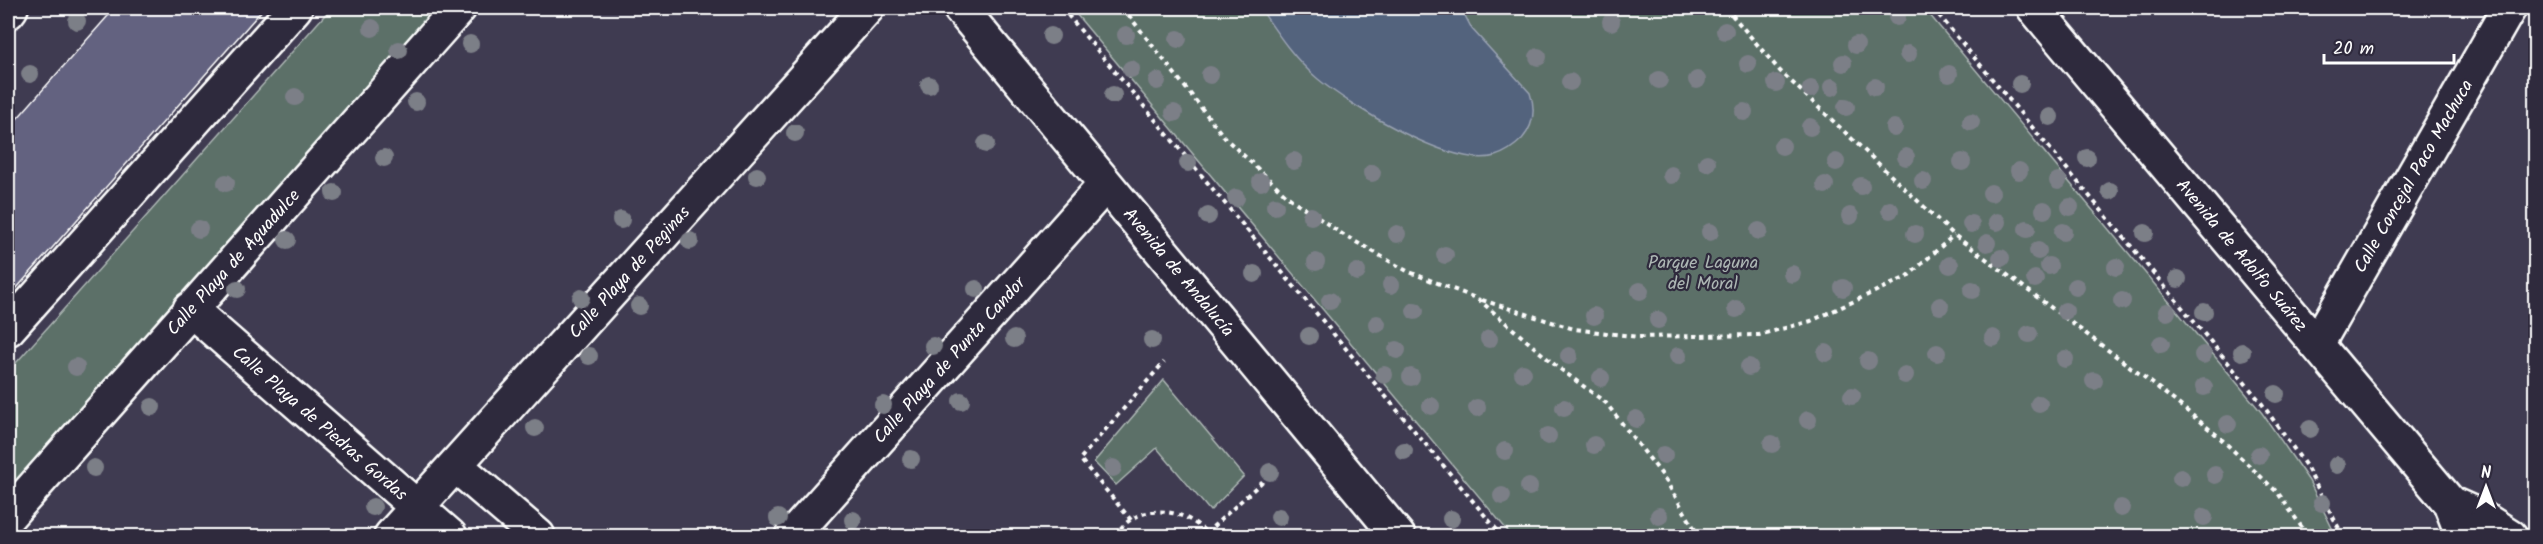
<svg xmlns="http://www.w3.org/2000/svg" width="2543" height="544" font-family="Kalam,sans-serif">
  <rect width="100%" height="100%" fill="#3f3b51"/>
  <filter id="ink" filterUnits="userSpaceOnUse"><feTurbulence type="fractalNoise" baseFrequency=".0167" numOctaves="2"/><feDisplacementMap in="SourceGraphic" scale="12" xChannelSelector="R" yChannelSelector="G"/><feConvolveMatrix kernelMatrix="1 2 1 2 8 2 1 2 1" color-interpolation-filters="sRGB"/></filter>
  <g filter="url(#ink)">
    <path fill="#5b6f68" stroke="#adb7b4" stroke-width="1.5" d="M331,8H442L8,501V372Z
      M1071,8H1924L2262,413L2309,481L2336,536H1512Z
      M1164,380L1244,476L1210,511L1157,448L1116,485L1094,462Z"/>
    <path fill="#53637d" stroke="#98a1b1" stroke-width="1.5" d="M1260,8H1461L1472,29L1530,93C1536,110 1534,125 1522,139C1514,147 1505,153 1495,156C1453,169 1350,106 1318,79C1294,59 1277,33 1260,8Z"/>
    <path fill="#646280" stroke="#fff" stroke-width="1.5" d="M115,8H264L8,298V129Z"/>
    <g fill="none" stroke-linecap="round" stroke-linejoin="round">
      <g stroke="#fff" stroke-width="38">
        <path id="minor" d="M960,8L1398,536
          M2034,8L2450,503L2463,536
          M8,12L11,8
          M190,309L450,536
          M8,329L295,8
          M2317,344L2509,8
          M455,465L538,536
          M2450,503L2477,515L2510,536
          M8,516L459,8
          M391,536L867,8
          M792,536L1106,184"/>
      </g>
      <path stroke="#fff" stroke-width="4" stroke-dasharray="4.5 4.5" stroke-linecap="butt" d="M1062,8L1502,536
        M1123,8L1225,138L1288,197L1342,234L1407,271L1478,299L1555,365L1606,403L1663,476L1699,536
        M1726,8L1780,71L1954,235L2152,383L2218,436L2278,493L2308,536
        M1933,8L2260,401L2306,466L2343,536
        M1482,300L1574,329L1639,337L1759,335L1811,321L1907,277L1954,235
        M1131,520L1080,459L1164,362
        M1206,533L1264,480
        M1115,536C1137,500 1186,507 1209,536
        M2333,536L2342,532"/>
      <use href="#minor" stroke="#2f2a3d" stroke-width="33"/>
    </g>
    <g fill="#7c7f87">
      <circle cx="1897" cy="17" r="9"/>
      <circle cx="77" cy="21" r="9"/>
      <circle cx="1611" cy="22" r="9"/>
      <circle cx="372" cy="28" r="9"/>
      <circle cx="1725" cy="31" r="9"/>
      <circle cx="1126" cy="35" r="9"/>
      <circle cx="1051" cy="36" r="9"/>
      <circle cx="1178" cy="39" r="9"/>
      <circle cx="470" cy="44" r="9"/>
      <circle cx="1856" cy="45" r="9"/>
      <circle cx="399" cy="50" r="9"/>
      <circle cx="1908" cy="54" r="9"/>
      <circle cx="1538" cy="57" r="9"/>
      <circle cx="1843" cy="63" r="9"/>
      <circle cx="1748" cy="64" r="9"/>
      <circle cx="1131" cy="69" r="9"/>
      <circle cx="30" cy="74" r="9"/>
      <circle cx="1949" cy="74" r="9"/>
      <circle cx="1210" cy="75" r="9"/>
      <circle cx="1659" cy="80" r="9"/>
      <circle cx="1697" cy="80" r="9"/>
      <circle cx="1157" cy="81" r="9"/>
      <circle cx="1570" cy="82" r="9"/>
      <circle cx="1776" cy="83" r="9"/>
      <circle cx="2020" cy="84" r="9"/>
      <circle cx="929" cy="85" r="9"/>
      <circle cx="1832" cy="87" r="9"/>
      <circle cx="1875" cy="87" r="9"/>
      <circle cx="1811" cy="89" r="9"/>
      <circle cx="1113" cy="95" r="9"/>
      <circle cx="295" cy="97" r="9"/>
      <circle cx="416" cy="102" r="9"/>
      <circle cx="1846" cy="107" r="9"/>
      <circle cx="1744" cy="112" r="9"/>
      <circle cx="1174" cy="113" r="9"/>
      <circle cx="2050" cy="117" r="9"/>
      <circle cx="1971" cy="122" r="9"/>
      <circle cx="1810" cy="127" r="9"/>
      <circle cx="1894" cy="128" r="9"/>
      <circle cx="795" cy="133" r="9"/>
      <circle cx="986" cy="144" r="9"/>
      <circle cx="1782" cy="146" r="9"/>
      <circle cx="1906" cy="157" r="9"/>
      <circle cx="384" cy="158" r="9"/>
      <circle cx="2087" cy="158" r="9"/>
      <circle cx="1294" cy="161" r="9"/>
      <circle cx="1836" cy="162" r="9"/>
      <circle cx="1962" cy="162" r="9"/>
      <circle cx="1188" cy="163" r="9"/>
      <circle cx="1707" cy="163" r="9"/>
      <circle cx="2019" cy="171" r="9"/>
      <circle cx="1372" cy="173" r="9"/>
      <circle cx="1671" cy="175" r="9"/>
      <circle cx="757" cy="176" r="9"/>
      <circle cx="1923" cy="181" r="9"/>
      <circle cx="2058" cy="181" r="9"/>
      <circle cx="1261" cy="182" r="9"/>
      <circle cx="226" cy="183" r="9"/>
      <circle cx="1825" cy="185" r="9"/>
      <circle cx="1861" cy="186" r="9"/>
      <circle cx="2110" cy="191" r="9"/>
      <circle cx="334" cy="193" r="9"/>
      <circle cx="1991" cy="193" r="9"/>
      <circle cx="1236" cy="198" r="9"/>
      <circle cx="1275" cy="206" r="9"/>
      <circle cx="2070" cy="207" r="9"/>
      <circle cx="1890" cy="210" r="9"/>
      <circle cx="2044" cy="210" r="9"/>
      <circle cx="1208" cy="216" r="9"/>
      <circle cx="1311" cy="216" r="9"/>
      <circle cx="1850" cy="216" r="9"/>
      <circle cx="621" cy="220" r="9"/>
      <circle cx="1997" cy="222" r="9"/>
      <circle cx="1971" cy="224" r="9"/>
      <circle cx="199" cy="229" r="9"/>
      <circle cx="2027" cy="229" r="9"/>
      <circle cx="1759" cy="231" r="9"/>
      <circle cx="1710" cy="232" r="9"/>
      <circle cx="2063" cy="232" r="9"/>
      <circle cx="2145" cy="233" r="9"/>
      <circle cx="1397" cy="234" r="9"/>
      <circle cx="1915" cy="234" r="9"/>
      <circle cx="287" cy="240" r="9"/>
      <circle cx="690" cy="241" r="9"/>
      <circle cx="1987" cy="243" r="9"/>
      <circle cx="2038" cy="251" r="9"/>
      <circle cx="1445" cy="255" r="9"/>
      <circle cx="2001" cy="258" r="9"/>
      <circle cx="1316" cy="262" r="9"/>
      <circle cx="1950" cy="265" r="9"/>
      <circle cx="2049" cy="266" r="9"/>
      <circle cx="2116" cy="267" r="9"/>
      <circle cx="1357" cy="272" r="9"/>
      <circle cx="1254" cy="274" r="9"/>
      <circle cx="1792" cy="274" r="9"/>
      <circle cx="2035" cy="279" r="9"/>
      <circle cx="2178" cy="279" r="9"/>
      <circle cx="1391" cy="285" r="9"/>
      <circle cx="2076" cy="287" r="9"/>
      <circle cx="1843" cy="288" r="9"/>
      <circle cx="237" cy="289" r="9"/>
      <circle cx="976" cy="289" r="9"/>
      <circle cx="1972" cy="290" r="9"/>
      <circle cx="1640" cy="291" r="9"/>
      <circle cx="581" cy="298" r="9"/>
      <circle cx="1330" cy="301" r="9"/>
      <circle cx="2122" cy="301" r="9"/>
      <circle cx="639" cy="306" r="9"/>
      <circle cx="1940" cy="306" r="9"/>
      <circle cx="1736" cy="309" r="9"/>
      <circle cx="1415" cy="311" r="9"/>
      <circle cx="2065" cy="311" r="9"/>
      <circle cx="2167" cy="312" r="9"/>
      <circle cx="2204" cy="312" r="9"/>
      <circle cx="1594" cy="316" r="9"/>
      <circle cx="1658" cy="320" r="9"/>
      <circle cx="1377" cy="324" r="9"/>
      <circle cx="2029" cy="334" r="9"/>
      <circle cx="1309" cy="336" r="9"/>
      <circle cx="1993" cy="338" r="9"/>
      <circle cx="1014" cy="339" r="9"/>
      <circle cx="1489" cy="339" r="9"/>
      <circle cx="1152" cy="340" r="9"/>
      <circle cx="2161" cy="344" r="9"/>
      <circle cx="933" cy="346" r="9"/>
      <circle cx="1397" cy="350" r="9"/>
      <circle cx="2242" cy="352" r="9"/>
      <circle cx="1826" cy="353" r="9"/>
      <circle cx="1937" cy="353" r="9"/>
      <circle cx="2203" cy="355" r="9"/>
      <circle cx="589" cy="356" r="9"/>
      <circle cx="1569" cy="356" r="9"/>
      <circle cx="1678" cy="356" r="9"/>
      <circle cx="2065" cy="359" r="9"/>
      <circle cx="1868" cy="361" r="9"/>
      <circle cx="76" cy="367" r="9"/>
      <circle cx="1749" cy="367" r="9"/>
      <circle cx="1523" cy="373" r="9"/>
      <circle cx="1384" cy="375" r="9"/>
      <circle cx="1905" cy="375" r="9"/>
      <circle cx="1411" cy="377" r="9"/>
      <circle cx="1601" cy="378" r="9"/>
      <circle cx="2094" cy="381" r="9"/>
      <circle cx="2204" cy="387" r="9"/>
      <circle cx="2276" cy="394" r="9"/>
      <circle cx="1852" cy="396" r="9"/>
      <circle cx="961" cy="401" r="9"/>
      <circle cx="2039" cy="404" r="9"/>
      <circle cx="883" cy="405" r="9"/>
      <circle cx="1431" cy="406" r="9"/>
      <circle cx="152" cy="407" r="9"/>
      <circle cx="1477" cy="408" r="9"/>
      <circle cx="1564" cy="408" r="9"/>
      <circle cx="1636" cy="419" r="9"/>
      <circle cx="1808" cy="420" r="9"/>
      <circle cx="2228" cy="424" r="9"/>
      <circle cx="535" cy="428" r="9"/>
      <circle cx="2310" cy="429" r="9"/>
      <circle cx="1548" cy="436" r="9"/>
      <circle cx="1772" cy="444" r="9"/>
      <circle cx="1594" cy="445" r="9"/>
      <circle cx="1404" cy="451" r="9"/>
      <circle cx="1505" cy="451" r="9"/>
      <circle cx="1664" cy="455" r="9"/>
      <circle cx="2259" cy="455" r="9"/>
      <circle cx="911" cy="459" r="9"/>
      <circle cx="2337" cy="465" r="9"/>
      <circle cx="94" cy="468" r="9"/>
      <circle cx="1113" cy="468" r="9"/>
      <circle cx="1270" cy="472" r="9"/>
      <circle cx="2215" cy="475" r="9"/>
      <circle cx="2181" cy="478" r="9"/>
      <circle cx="1529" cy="487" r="9"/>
      <circle cx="1502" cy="496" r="9"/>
      <circle cx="2322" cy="503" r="9"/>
      <circle cx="373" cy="507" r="9"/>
      <circle cx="2121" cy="508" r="9"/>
      <circle cx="1659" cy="516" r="9"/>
      <circle cx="1279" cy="517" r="9"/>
      <circle cx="2204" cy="517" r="9"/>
      <circle cx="778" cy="518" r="9"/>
      <circle cx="1451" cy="519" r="9"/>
      <circle cx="853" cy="520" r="9"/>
    </g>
  </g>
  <g text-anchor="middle" stroke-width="4.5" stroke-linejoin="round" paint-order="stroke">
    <g font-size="18" fill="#fff" stroke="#2f2a3d">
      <text transform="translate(2413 176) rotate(-60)" y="6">Calle Concejal Paco Machuca</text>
      <text transform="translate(2242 255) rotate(50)" y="6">Avenida de Adolfo Suárez</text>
      <text transform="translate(233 262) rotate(-48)" y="6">Calle Playa de Aguadulce</text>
      <text transform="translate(629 272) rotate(-48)" y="6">Calle Playa de Peginas</text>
      <text transform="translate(1179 272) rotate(50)" y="6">Avenida de Andalucía</text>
      <text transform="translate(949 360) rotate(-48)" y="6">Calle Playa de Punta Candor</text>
      <text transform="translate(320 423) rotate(41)" y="6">Calle Playa de Piedras Gordas</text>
    </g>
    <g font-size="18" fill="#adb7b4" stroke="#2f2a3d">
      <text x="1703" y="268">Parque Laguna<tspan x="1703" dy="21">del Moral</tspan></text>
    </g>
  </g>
  <rect width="2543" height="544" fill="none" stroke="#2f2a3d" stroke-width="30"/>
  <rect x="15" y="15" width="2513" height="514" fill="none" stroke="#fff" stroke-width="2" filter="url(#ink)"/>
  <g transform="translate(2486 487)" stroke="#2f2a3d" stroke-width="4.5" paint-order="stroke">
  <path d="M0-4.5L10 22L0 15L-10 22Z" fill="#ffffff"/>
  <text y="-9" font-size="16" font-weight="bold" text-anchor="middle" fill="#ffffff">N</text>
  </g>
  <path d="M2324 54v9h130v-9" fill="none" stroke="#ffffff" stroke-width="3"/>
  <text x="2333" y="54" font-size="18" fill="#ffffff" stroke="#2f2a3d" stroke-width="4.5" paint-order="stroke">20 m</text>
</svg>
